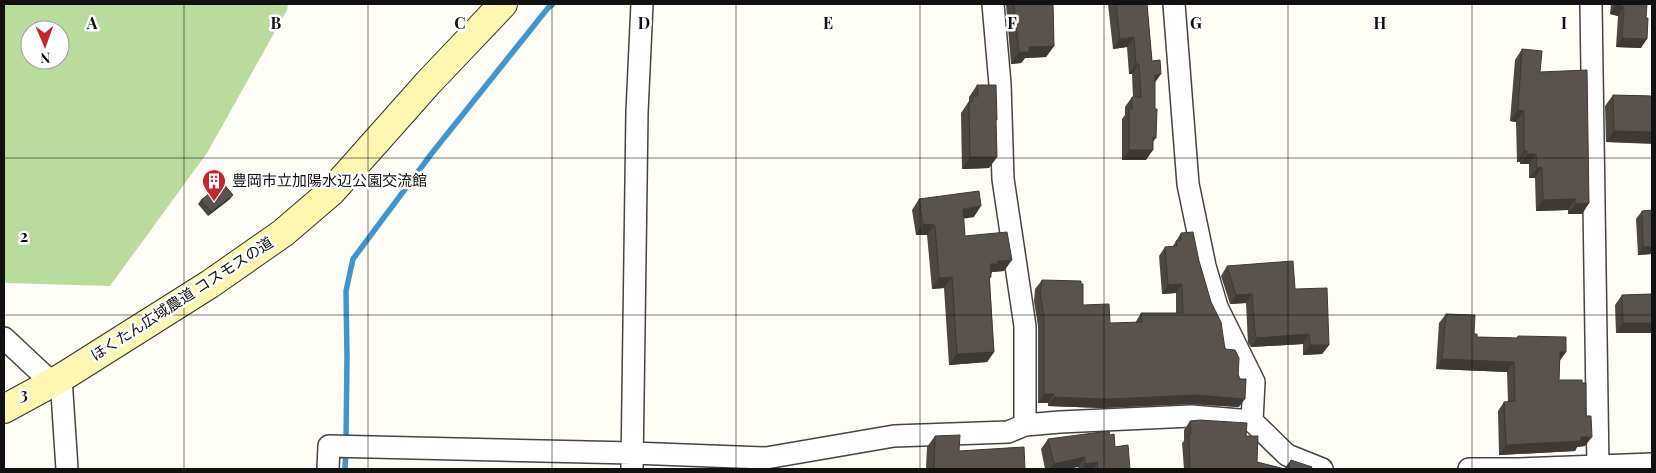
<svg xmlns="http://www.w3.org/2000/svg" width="1656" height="473" font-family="'Playfair Display','Noto Sans JP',serif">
  <rect width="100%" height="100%" fill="#fffdf5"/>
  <path fill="#b9dc9c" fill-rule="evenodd" d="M4,4H288L287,10L207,153L110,286L6,283L4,281ZM30,30H60V60H30Z"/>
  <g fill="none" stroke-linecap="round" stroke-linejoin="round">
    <path stroke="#3f96cf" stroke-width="5.5" d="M346,441L347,358L346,291L353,259L432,153L548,8L553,4
      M345,469L346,451"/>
    <g stroke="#444" stroke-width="24">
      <path id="street" d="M993,4L1000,84L1003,179L1025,326V425
        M1174,4L1188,184L1205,266L1217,307L1254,382L1252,421
        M1591,4L1598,469
        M4,338L51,382
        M61,378L67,469
        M328,469L329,446L632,453L766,458L894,436L1008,432L1025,425L1060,422L1191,416L1252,421L1287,455L1322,469
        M632,469L637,112L642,4
        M1469,469H1518L1652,464"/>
    </g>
    <g stroke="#333" stroke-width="30">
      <path id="secondary" d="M4,409L61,378L210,284L283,233L332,191L428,83L503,4"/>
    </g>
    <use href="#street" stroke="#fff" stroke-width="21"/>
    <use href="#secondary" stroke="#fff6b0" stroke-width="28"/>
  </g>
  <path fill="#4d4742" d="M1006,4H1053L1054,46L1046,57L1025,58L1021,63L1011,64Z
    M1108,4H1147L1152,61L1155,83V109L1156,138L1153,142L1146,160H1122V119L1125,115V107L1132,97H1133L1132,74H1129L1127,47L1113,49Z
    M1611,4H1647L1641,48L1616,47L1618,16L1610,14Z
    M1522,49L1540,72L1589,203L1582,214H1568V210L1536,211L1535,178H1529V164H1520V162H1517L1516,122L1510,121L1515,60Z
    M977,85L996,122L997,157L989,168L962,169L961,113L969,101V97Z
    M1613,95L1652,96V144L1606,142L1605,106Z
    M230,199L208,216L198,204L201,200Z
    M919,199L974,217L963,218L965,236L1004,271L992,272L990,279L994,352L987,362L949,365L944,288L932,289L927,235H916L912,210Z
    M1642,211L1652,254L1638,255L1636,219Z
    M1181,233L1199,261L1225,349L1238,379L1239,407L1190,404L1102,408L1048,406V403H1038V326L1034,301L1035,289L1042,280L1083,305L1110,323H1135L1141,313H1176V293L1162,294L1159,256L1165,247L1173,246Z
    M1227,266L1295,289L1329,345L1322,354L1303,355V344L1251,347L1248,343L1246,303L1230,304L1221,276Z
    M1652,294V333H1616L1615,305L1622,295Z
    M1446,314L1477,337L1517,338L1518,336L1560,362L1559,380L1585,446L1577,447L1575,451L1499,455L1498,411L1504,402H1508L1507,372L1436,369L1439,323Z
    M1190,421L1246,436L1257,462L1284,469L1291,460L1311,469H1184L1182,443L1184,441V430Z
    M1110,435L1115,447L1130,469H1078V467L1066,469H1045L1041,449L1048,439Z
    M935,436L959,451L1025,469H926L927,447Z"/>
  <path fill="#3f3936" d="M1617,4L1624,7L1618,16L1610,14Z
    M1134,37L1127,47L1113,49L1120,39Z
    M1622,38L1647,39L1641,48L1616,47Z
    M1054,46L1046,57L1025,58L1021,63L1011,64L1019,52L1029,47Z
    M1136,64H1139L1132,74H1129Z
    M1161,74L1154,84L1155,75Z
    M1518,110L1524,111L1516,122L1510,121Z
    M1614,131L1652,132V143L1606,142Z
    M1129,150H1153L1146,160H1122Z
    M1524,151H1527L1520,162H1517Z
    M1527,154H1536L1529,164H1520Z
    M970,157H997L989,168L962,169Z
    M1542,167L1535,178H1529L1537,168Z
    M233,195L230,199L208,216L211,212Z
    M1575,199L1568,210L1536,211L1543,200Z
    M1589,203L1582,214H1568L1575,204Z
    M981,206L974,217L955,220L963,209Z
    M923,224L935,225L927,235H916Z
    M1643,247H1652V254L1638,255Z
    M1012,260L1004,271L992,272L990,274V264L998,261Z
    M952,277L944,288L932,289L939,278Z
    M1182,284L1176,293L1162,294L1168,285Z
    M1252,294L1246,303L1230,304L1236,295Z
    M1623,323H1652V333H1616Z
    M1309,334L1303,344L1251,347L1257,338Z
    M1310,345H1329L1322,354L1303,355Z
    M994,352L987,362L949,365L957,354Z
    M1560,352H1566L1559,362Z
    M1442,359L1514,362L1507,372L1436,369Z
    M1044,394H1054L1048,403H1038Z
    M1197,395L1245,399L1239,407L1190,404L1102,408L1048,406L1054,397Z
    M1581,437H1592L1585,446L1577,447L1575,451L1499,455L1506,445Z
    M1085,457L1078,467L1066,469H1050L1054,464Z
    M1098,462L1093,469H1082L1085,464Z"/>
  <path fill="#5a524d" stroke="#3f3936" d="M1014,4H1053L1054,46L1029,47V52H1019Z
    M1116,4H1147L1152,61L1160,60L1161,74L1155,75V109H1157L1156,138L1153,137V150H1129V109H1132V97H1141L1139,64H1136L1134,37L1120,39Z
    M1617,4H1647L1646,18H1648L1647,39L1622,38L1624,7Z
    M1522,49L1542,51L1540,72L1587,70L1589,203L1575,204V199L1543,200L1542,167L1537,168L1536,154H1527V151H1524V111L1518,110Z
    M977,85H996L997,120H996L997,157H970L969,102L973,101V96H978Z
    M1613,95L1652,96V132L1614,131Z
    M223,183L233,195L211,212L201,200Z
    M979,191L981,206L963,209L965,236L1007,232L1012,260L998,261V264H990L991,277H989L994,352L957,354L952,277L939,278L935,225L923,224L919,199Z
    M1652,210V247H1643L1642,211Z
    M1193,232L1199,261L1211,302L1221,322L1225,349L1235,350L1239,358L1238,379H1246L1245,399L1197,395L1108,399L1054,397V394H1044V317L1040,293L1042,280L1081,281V284H1083V305L1109,304L1110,323L1142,322L1141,313H1183L1182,284L1168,285L1165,247L1177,246L1176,241L1181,240V233Z
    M1293,261L1295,289L1327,288L1329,345H1310L1309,334L1257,338L1255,333L1252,294L1236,295L1227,266Z
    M1652,294V323H1623L1622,295Z
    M1446,314L1475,315L1474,334H1477V337L1518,338V336L1566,337V352H1560L1559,380H1582V383H1586V416H1591L1592,437H1581V441L1506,445L1504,402L1515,401L1514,362L1442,359Z
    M1200,420L1247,423L1246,436H1258L1257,462L1285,469H1190L1189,434H1191L1190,421Z
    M1109,431L1110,435L1114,434L1115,447L1128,445L1130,469H1097L1098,462L1085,464V457L1054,464L1048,439Z
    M960,435L959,451L1024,447L1025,469H934L935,436Z
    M1291,460L1312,467L1311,469H1288Z"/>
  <path fill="none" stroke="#111" stroke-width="1" stroke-opacity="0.55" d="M184,4V469M368,4V469M552,4V469M736,4V469M920,4V469M1104,4V469M1288,4V469M1472,4V469M4,158H1652M4,315H1652"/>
  <defs>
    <g id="building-pin" transform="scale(1.25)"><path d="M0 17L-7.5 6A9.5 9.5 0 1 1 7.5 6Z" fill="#c4262e" stroke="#fff"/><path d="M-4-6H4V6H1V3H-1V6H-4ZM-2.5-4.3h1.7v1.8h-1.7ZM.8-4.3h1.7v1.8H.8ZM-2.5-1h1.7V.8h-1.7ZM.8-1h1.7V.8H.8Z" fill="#fff"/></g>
  </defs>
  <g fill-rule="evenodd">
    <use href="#building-pin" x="214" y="181"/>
  </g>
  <g text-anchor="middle" stroke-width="5" stroke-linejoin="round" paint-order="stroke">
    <g font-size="15" fill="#111" stroke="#fff" text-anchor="start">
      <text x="232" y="186">豊岡市立加陽水辺公園交流館</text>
    </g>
    <g font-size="15" fill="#111" stroke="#fff">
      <text transform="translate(182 299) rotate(-33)" y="5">ほくたん広域農道 コスモスの道</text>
    </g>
  </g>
  <g font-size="16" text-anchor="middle" font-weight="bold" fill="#111" stroke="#fff" stroke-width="5" stroke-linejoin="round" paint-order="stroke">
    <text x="92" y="29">A</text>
    <text x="276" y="29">B</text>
    <text x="460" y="29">C</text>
    <text x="644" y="29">D</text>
    <text x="828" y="29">E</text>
    <text x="1012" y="29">F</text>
    <text x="1196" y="29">G</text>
    <text x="1380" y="29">H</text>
    <text x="1564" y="29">I</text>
    <text x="24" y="242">2</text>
    <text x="24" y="400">3</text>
  </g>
  <rect width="1656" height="473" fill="none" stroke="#111111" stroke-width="10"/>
  <g transform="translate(45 45) rotate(178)"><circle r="24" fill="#ffffff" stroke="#a0a0a0"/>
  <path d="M0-4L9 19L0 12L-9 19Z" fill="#c4262e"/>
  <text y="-8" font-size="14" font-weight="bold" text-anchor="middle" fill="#111111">N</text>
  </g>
</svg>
